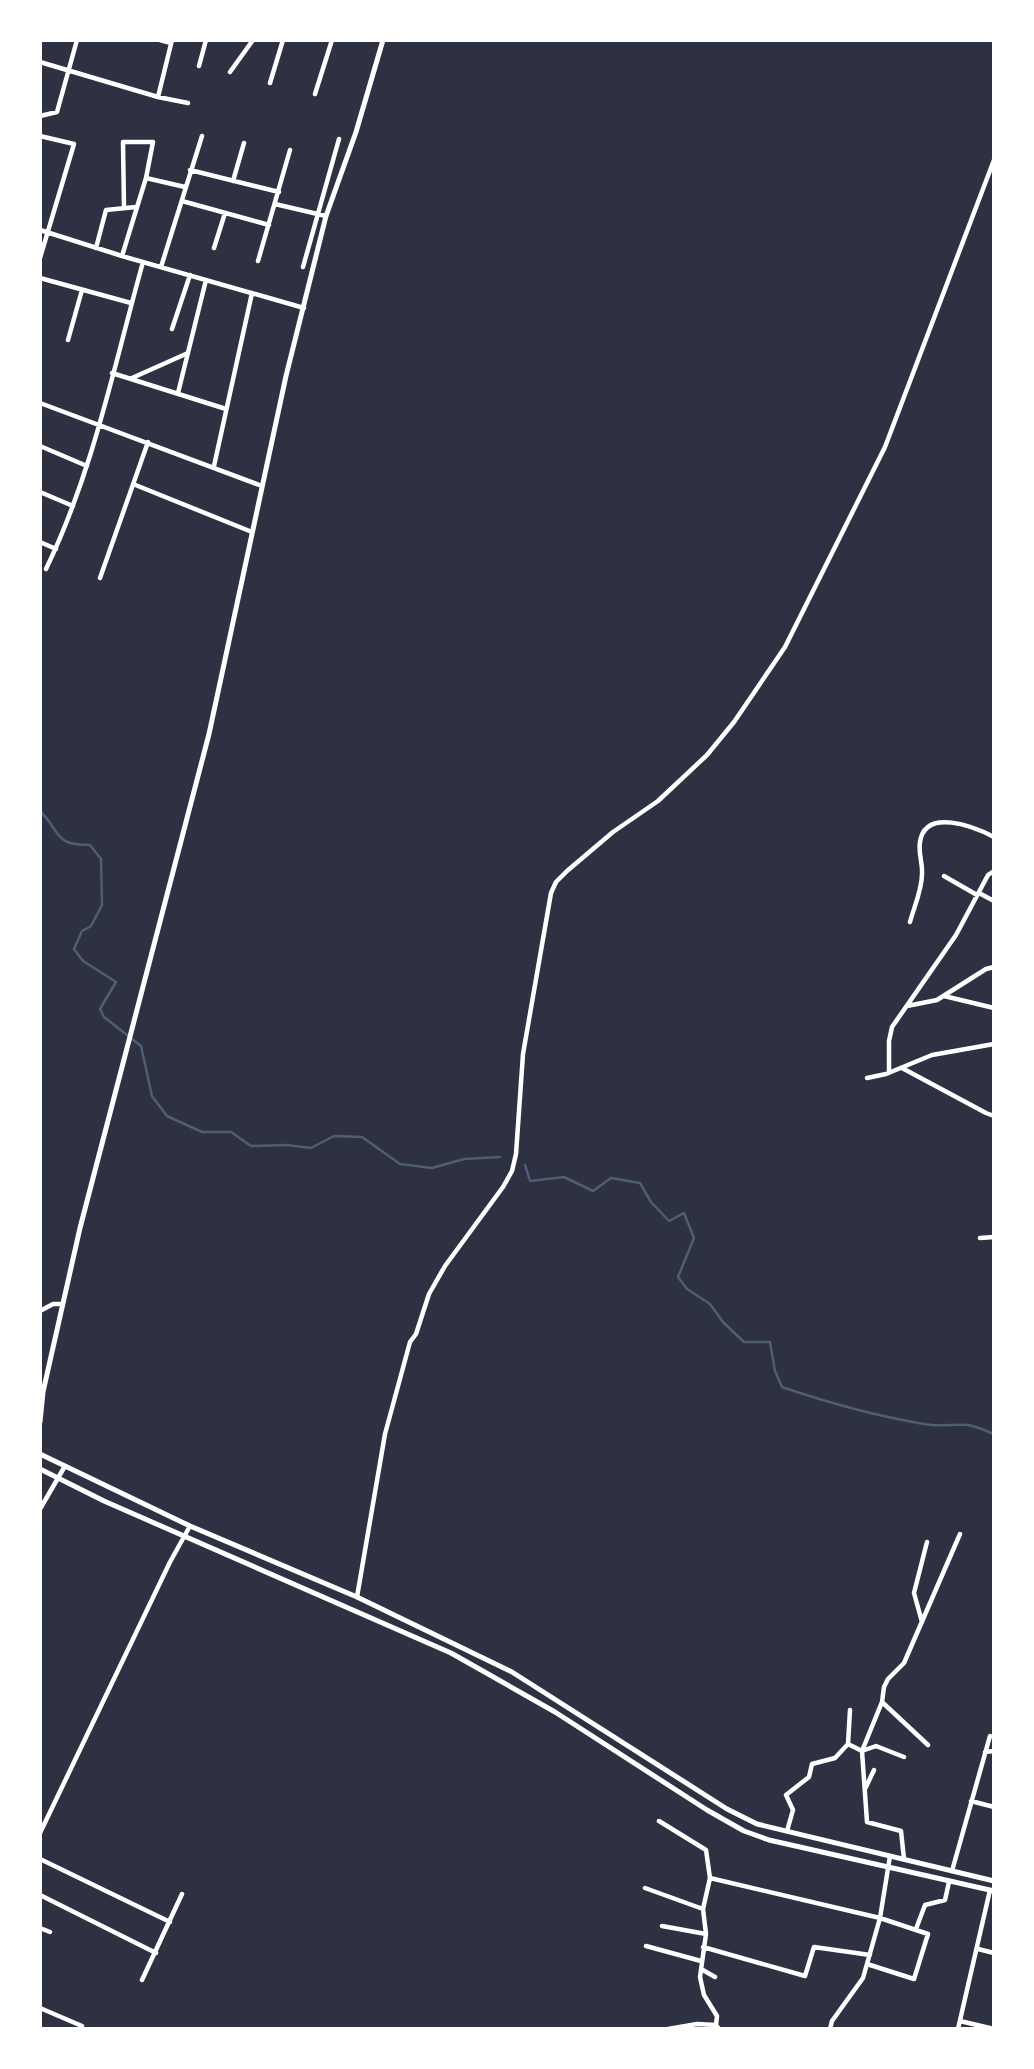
<svg xmlns="http://www.w3.org/2000/svg" width="1034" height="2069" font-family="Roboto,sans-serif">
  <rect width="100%" height="100%" fill="#2d3142"/>
  <g fill="none" stroke-linecap="round" stroke-linejoin="round">
    <path stroke="#4f5d75" stroke-width="2.5" d="M40,811C62,833 53,845 90,845L101,859L102,905L91,926L82,931L74,949L83,961L116,982L100,1009L104,1017L141,1046L152,1096L167,1116L202,1132H231L251,1146L287,1145L311,1148L334,1136L362,1137L400,1164L432,1168L464,1159L500,1157
      M525,1165L530,1181L564,1177L593,1191L611,1178L640,1183L651,1202L669,1221L684,1213L694,1238L678,1277L687,1289L710,1304L723,1322L744,1342H770L775,1371L782,1387C829,1403 876,1416 924,1424C939,1427 953,1424 968,1425C976,1426 986,1431 994,1434"/>
    <path stroke="#fff" stroke-width="4.5" d="M160,40L171,43
      M40,62L158,97L188,103
      M199,66L206,40
      M230,72L253,40
      M270,83L283,40
      M315,94L332,40
      M158,97L172,40
      M40,116L57,112L77,40
      M40,136L74,144L40,258
      M190,170L279,192
      M146,178L185,187
      M233,181L244,143
      M182,201L269,225
      M275,204L326,216
      M40,230L122,256L304,308
      M96,248L106,210L136,207
      M214,248L225,213
      M122,256L146,178L153,142H123L124,208
      M258,261L290,150
      M161,267L202,136
      M303,267L339,139
      M40,278L131,303
      M172,329L190,275
      M68,340L82,290
      M112,373L226,409
      M132,378L188,353
      M178,393L206,280
      M40,403L262,486
      M40,446L87,466
      M214,466L252,293
      M133,484L252,532
      M40,492L73,506
      M40,542L56,549
      M46,569C93,472 114,366 143,262
      M100,578L148,442
      M944,876L977,895
      M979,893L994,901
      M910,922C914,907 922,890 922,874C923,864 918,853 920,842C925,807 975,827 994,837
      M944,996L994,1008
      M907,1006L937,1000L986,969L994,967
      M902,1068L986,1113L994,1116
      M889,1073V1041L892,1027L956,935L988,875L994,871
      M867,1078L886,1074L932,1055L994,1044
      M980,1238L994,1237
      M40,1311L53,1304H63
      M40,1509L65,1466
      M357,1597L385,1434L410,1342L416,1334L429,1294L445,1266L503,1187L512,1171L516,1154L523,1054L551,893L556,882L567,871L613,832L658,801L707,755L734,722L785,647L885,447L994,160
      M922,1622L914,1593L927,1542
      M882,1702L928,1745
      M848,1744L862,1751L876,1746L904,1757
      M985,1752L994,1751
      M865,1789L874,1770
      M971,1801L994,1807
      M659,1821L706,1850L710,1878L703,1909L706,1934L700,1977L704,1995L717,2016L716,2025L719,2029
      M787,1831L793,1810L786,1795L809,1777L812,1764L835,1758L848,1744L850,1710
      M40,1833L170,1562L190,1526
      M40,1859L170,1922
      M904,1859L901,1831L867,1822L862,1751L882,1702L884,1687L888,1679L904,1663L960,1534
      M952,1871L990,1736
      M710,1878L880,1918L928,1934L914,1979L867,1964
      M645,1888L703,1909
      M40,1895L156,1953
      M662,1926L706,1934
      M40,1928L50,1932
      M916,1929L925,1905L945,1900L949,1882
      M646,1946L701,1961
      M703,1947L805,1976L814,1947L870,1955
      M978,1949L994,1953
      M701,1969L715,1977
      M142,1980L182,1894
      M40,2008L82,2026L81,2029
      M960,2021L994,2029
      M668,2029L697,2024L716,2025
      M830,2029L832,2021L863,1978L880,1918L890,1856
      M958,2029L990,1890"/>
    <path stroke="#fff" stroke-width="5" d="M40,1422L43,1392L80,1228L209,734L286,376L326,216L356,132L383,40
      M40,1454L190,1526L357,1597L512,1672L727,1809L757,1824L994,1881
      M40,1469L104,1501L451,1653L555,1712L707,1810L744,1831L769,1840L994,1891"/>
  </g>
  <rect width="1034" height="2069" fill="none" stroke="#ffffff" stroke-width="84"/>
</svg>
